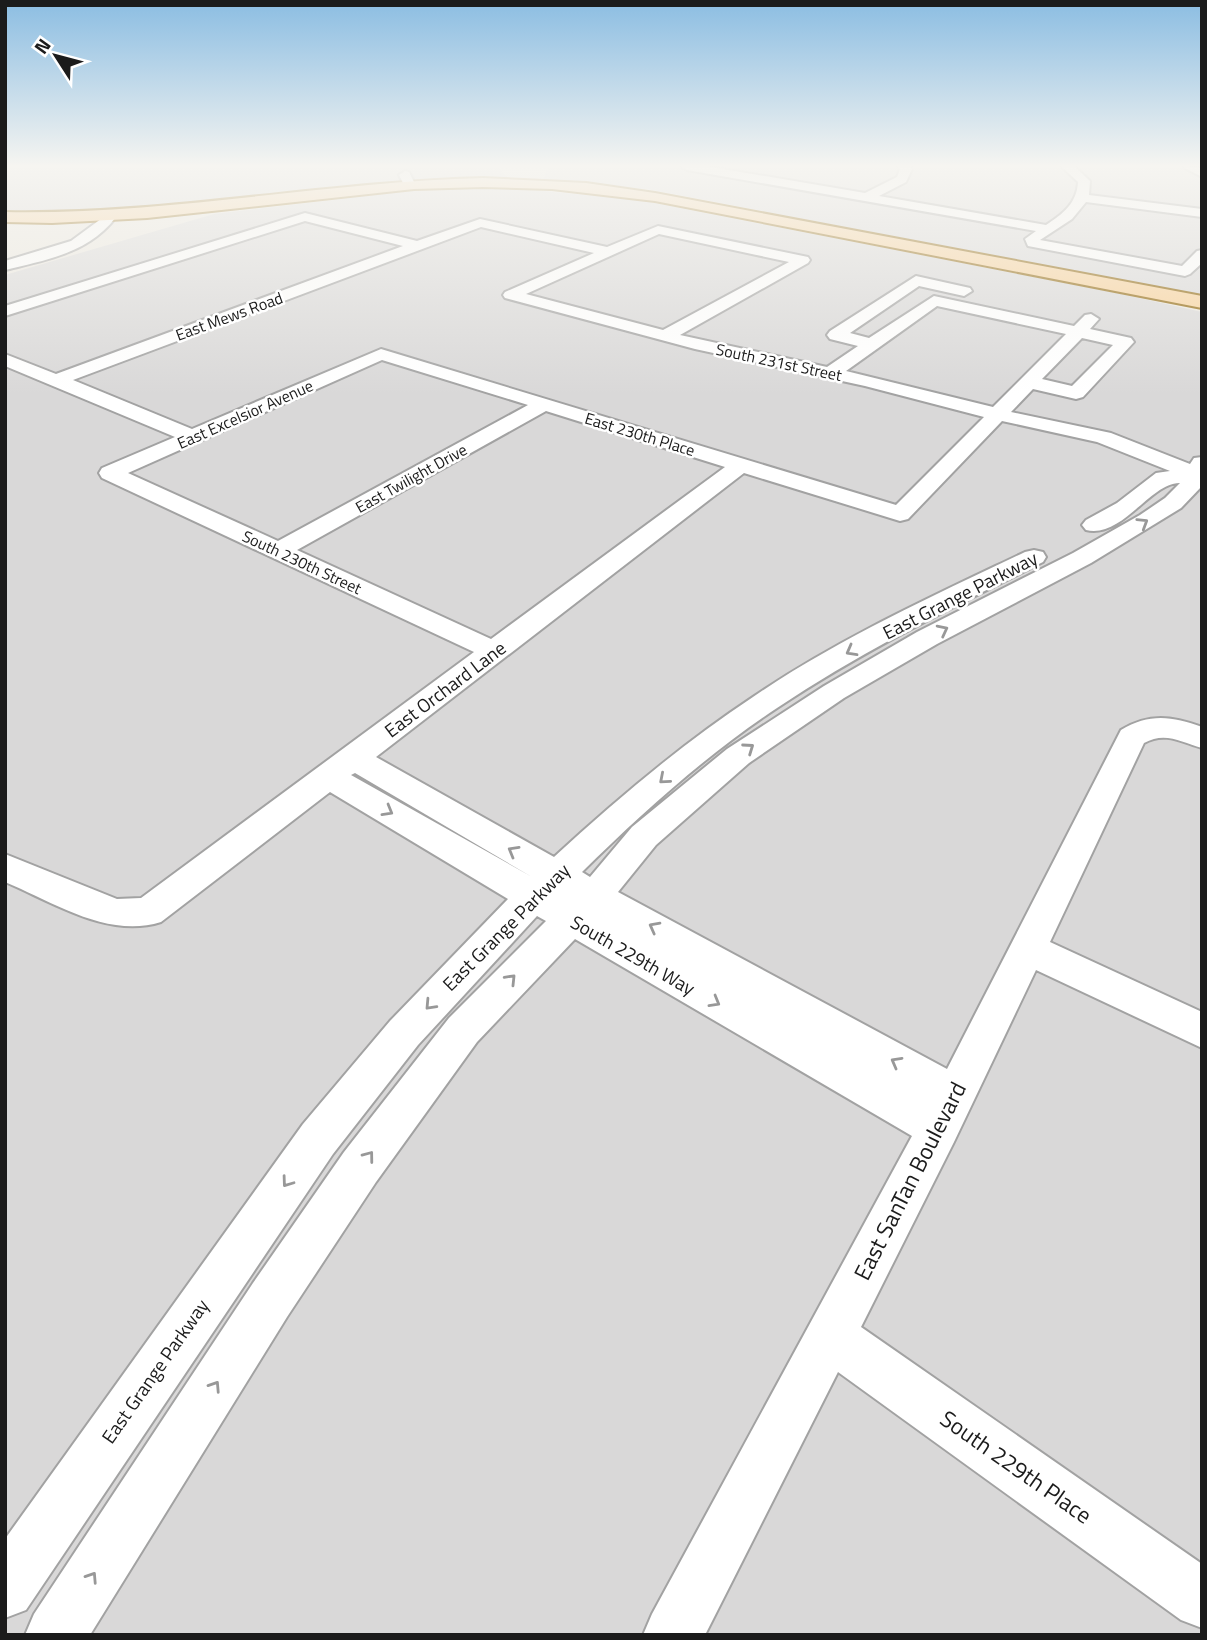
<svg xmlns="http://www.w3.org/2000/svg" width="1207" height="1640" font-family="'Titillium Web',sans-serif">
  <rect width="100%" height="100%" fill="#ece8e0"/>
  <path fill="#d9d8d8" d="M5,166H497L509,179L382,184L251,200L72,213L5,210Z
    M547,166H1202V295L647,189L544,180Z
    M510,188L639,200L1121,294L1202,312V1635H5V275L214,214L418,190Z"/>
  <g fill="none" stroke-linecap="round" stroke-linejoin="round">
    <g stroke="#a2a2a2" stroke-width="4">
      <path id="minor" d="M681,166H705L865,193L897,177L900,169L898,166H910L912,169L906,182L879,196L1046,225C1063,214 1077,203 1078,182L1061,166H1074L1090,181L1089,195L1202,209V217L1086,202L1072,219L1040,240L1182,266L1197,251L1202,250V263L1190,274L1185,276L1028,246L1025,239L1036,231L687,170Z
        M1183,166L1202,168V177L1185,168Z
        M405,171L409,172L416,186L414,189H406L399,175Z
        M109,213L116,217C89,253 46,260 5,270V261L71,241Z
        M305,213L417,241L480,219L607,247L658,226L808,257L810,260L808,263L680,335L827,367L858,346L830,339L827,335L830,331L916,276L970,288L972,291L964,296L919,286L850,333L869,338L934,296L1074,326L1085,315L1091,314L1099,319L1090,329L1131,338L1134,342L1083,397L1076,399L1033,389L1011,412L1111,433L1190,464L1194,458L1202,457V486L1181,508L1091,563L937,644L844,698L749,763L656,845L618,892L947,1069L1121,730C1149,713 1172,716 1202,727V748C1181,742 1165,731 1144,743L1050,942L1202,1012V1048L1036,970L954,1142L861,1327L1202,1564V1628L1181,1620L838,1372L705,1635H643L652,1614L912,1136L575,939L477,1042L376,1182L287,1317L90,1635H25L34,1614L253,1283L344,1152L449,1018L546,921L537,916L418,1045L333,1154L26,1610L5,1618V1539L303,1124L390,1021L508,899L330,792L161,922C108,939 53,902 5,882V854L117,899L141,898L474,652L102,478L99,473L102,468L175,437L5,366V354L56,374L403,246L305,221L5,316V306ZM481,227L594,253L505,292L503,295L505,298L695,349L865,386L984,417L896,505L381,349L192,429L73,380ZM659,234L789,262L663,330L526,294ZM937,306L1066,334L993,407L846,371ZM1082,338L1113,345L1072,386L1042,379ZM382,360L528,405L278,541L128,473ZM546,411L725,467L491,639L297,550ZM1002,421L1097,442L1170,471L1156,473L1117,503L1086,520L1082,525L1086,530C1122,539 1151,482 1180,483L1165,498L1140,515L1073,553L917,632L824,686L727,749L632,827L590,877L582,872C642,813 706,755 777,708C861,652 952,607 1043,562L1046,557L1043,552L1034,550L1025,552C933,596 838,639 753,697C682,744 617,799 554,857L376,757L744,473L900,521L908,519ZM355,773L532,877L351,775Z"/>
    </g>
    <g stroke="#8d6204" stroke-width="4">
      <path id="major" d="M483,178L586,183L655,193L1202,296V308L655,201L552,189L483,187L414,189L147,218L52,223L5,222V212C166,215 323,182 483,178Z"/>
    </g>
    <use href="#minor" fill="#fff" fill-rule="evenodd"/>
    <use href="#major" fill="#f8d199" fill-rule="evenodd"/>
  </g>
  <defs><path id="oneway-chevron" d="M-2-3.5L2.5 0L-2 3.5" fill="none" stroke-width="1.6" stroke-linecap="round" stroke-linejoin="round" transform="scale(1.75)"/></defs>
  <g stroke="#989898">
    <use href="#oneway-chevron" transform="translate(1143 523) rotate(-32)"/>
    <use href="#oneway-chevron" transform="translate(943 630) rotate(-27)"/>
    <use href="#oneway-chevron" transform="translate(851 651) rotate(151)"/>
    <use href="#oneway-chevron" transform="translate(749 748) rotate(-35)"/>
    <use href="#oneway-chevron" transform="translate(664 779) rotate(139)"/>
    <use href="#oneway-chevron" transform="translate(388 811) rotate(30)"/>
    <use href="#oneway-chevron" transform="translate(513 851) rotate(-150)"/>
    <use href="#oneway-chevron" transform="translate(654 927) rotate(-152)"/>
    <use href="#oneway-chevron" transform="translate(511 979) rotate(-46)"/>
    <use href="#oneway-chevron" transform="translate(715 1002) rotate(30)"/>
    <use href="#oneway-chevron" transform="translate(430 1005) rotate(133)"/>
    <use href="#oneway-chevron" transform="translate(896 1062) rotate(-151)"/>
    <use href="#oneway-chevron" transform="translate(369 1156) rotate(-53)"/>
    <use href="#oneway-chevron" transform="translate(287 1182) rotate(126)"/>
    <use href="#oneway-chevron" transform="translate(215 1386) rotate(-57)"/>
    <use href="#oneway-chevron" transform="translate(92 1577) rotate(-57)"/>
  </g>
  <linearGradient id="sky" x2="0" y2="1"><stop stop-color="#8bbde2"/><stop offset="0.42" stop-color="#f6f5f1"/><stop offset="1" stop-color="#f6f5f1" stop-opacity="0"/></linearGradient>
  <rect width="1207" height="395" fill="url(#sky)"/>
  <g text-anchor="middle" stroke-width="5" stroke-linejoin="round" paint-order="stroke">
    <g font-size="16" fill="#1b1b1b" stroke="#fff">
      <text transform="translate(229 316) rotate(-20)" y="6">East Mews Road</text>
      <text transform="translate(779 362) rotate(12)" y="6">South 231st Street</text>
      <text transform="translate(245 414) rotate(-24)" y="6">East Excelsior Avenue</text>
      <text transform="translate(640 434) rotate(17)" y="6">East 230th Place</text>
      <text transform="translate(411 478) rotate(-29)" y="6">East Twilight Drive</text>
      <text transform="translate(302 562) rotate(25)" y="6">South 230th Street</text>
    </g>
    <g font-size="19" fill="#1b1b1b" stroke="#fff">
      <text transform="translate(960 595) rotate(-27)" y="7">East Grange Parkway</text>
      <text transform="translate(445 689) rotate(-37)" y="7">East Orchard Lane</text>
      <text transform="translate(506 927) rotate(-45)" y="7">East Grange Parkway</text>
      <text transform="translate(633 955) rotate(30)" y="7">South 229th Way</text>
      <text transform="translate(155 1371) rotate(-55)" y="7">East Grange Parkway</text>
    </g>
    <g font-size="23" fill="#1b1b1b" stroke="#fff">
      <text transform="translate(910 1181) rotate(-63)" y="8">East SanTan Boulevard</text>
      <text transform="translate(1016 1467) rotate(35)" y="8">South 229th Place</text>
    </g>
  </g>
  <rect width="1207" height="1640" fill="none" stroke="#1b1b1b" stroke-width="14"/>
  <g transform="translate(56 56) rotate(306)" stroke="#ffffff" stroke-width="5" paint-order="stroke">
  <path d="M0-5L12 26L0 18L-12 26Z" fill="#1b1b1b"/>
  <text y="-10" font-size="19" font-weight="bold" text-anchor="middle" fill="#1b1b1b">N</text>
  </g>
</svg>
